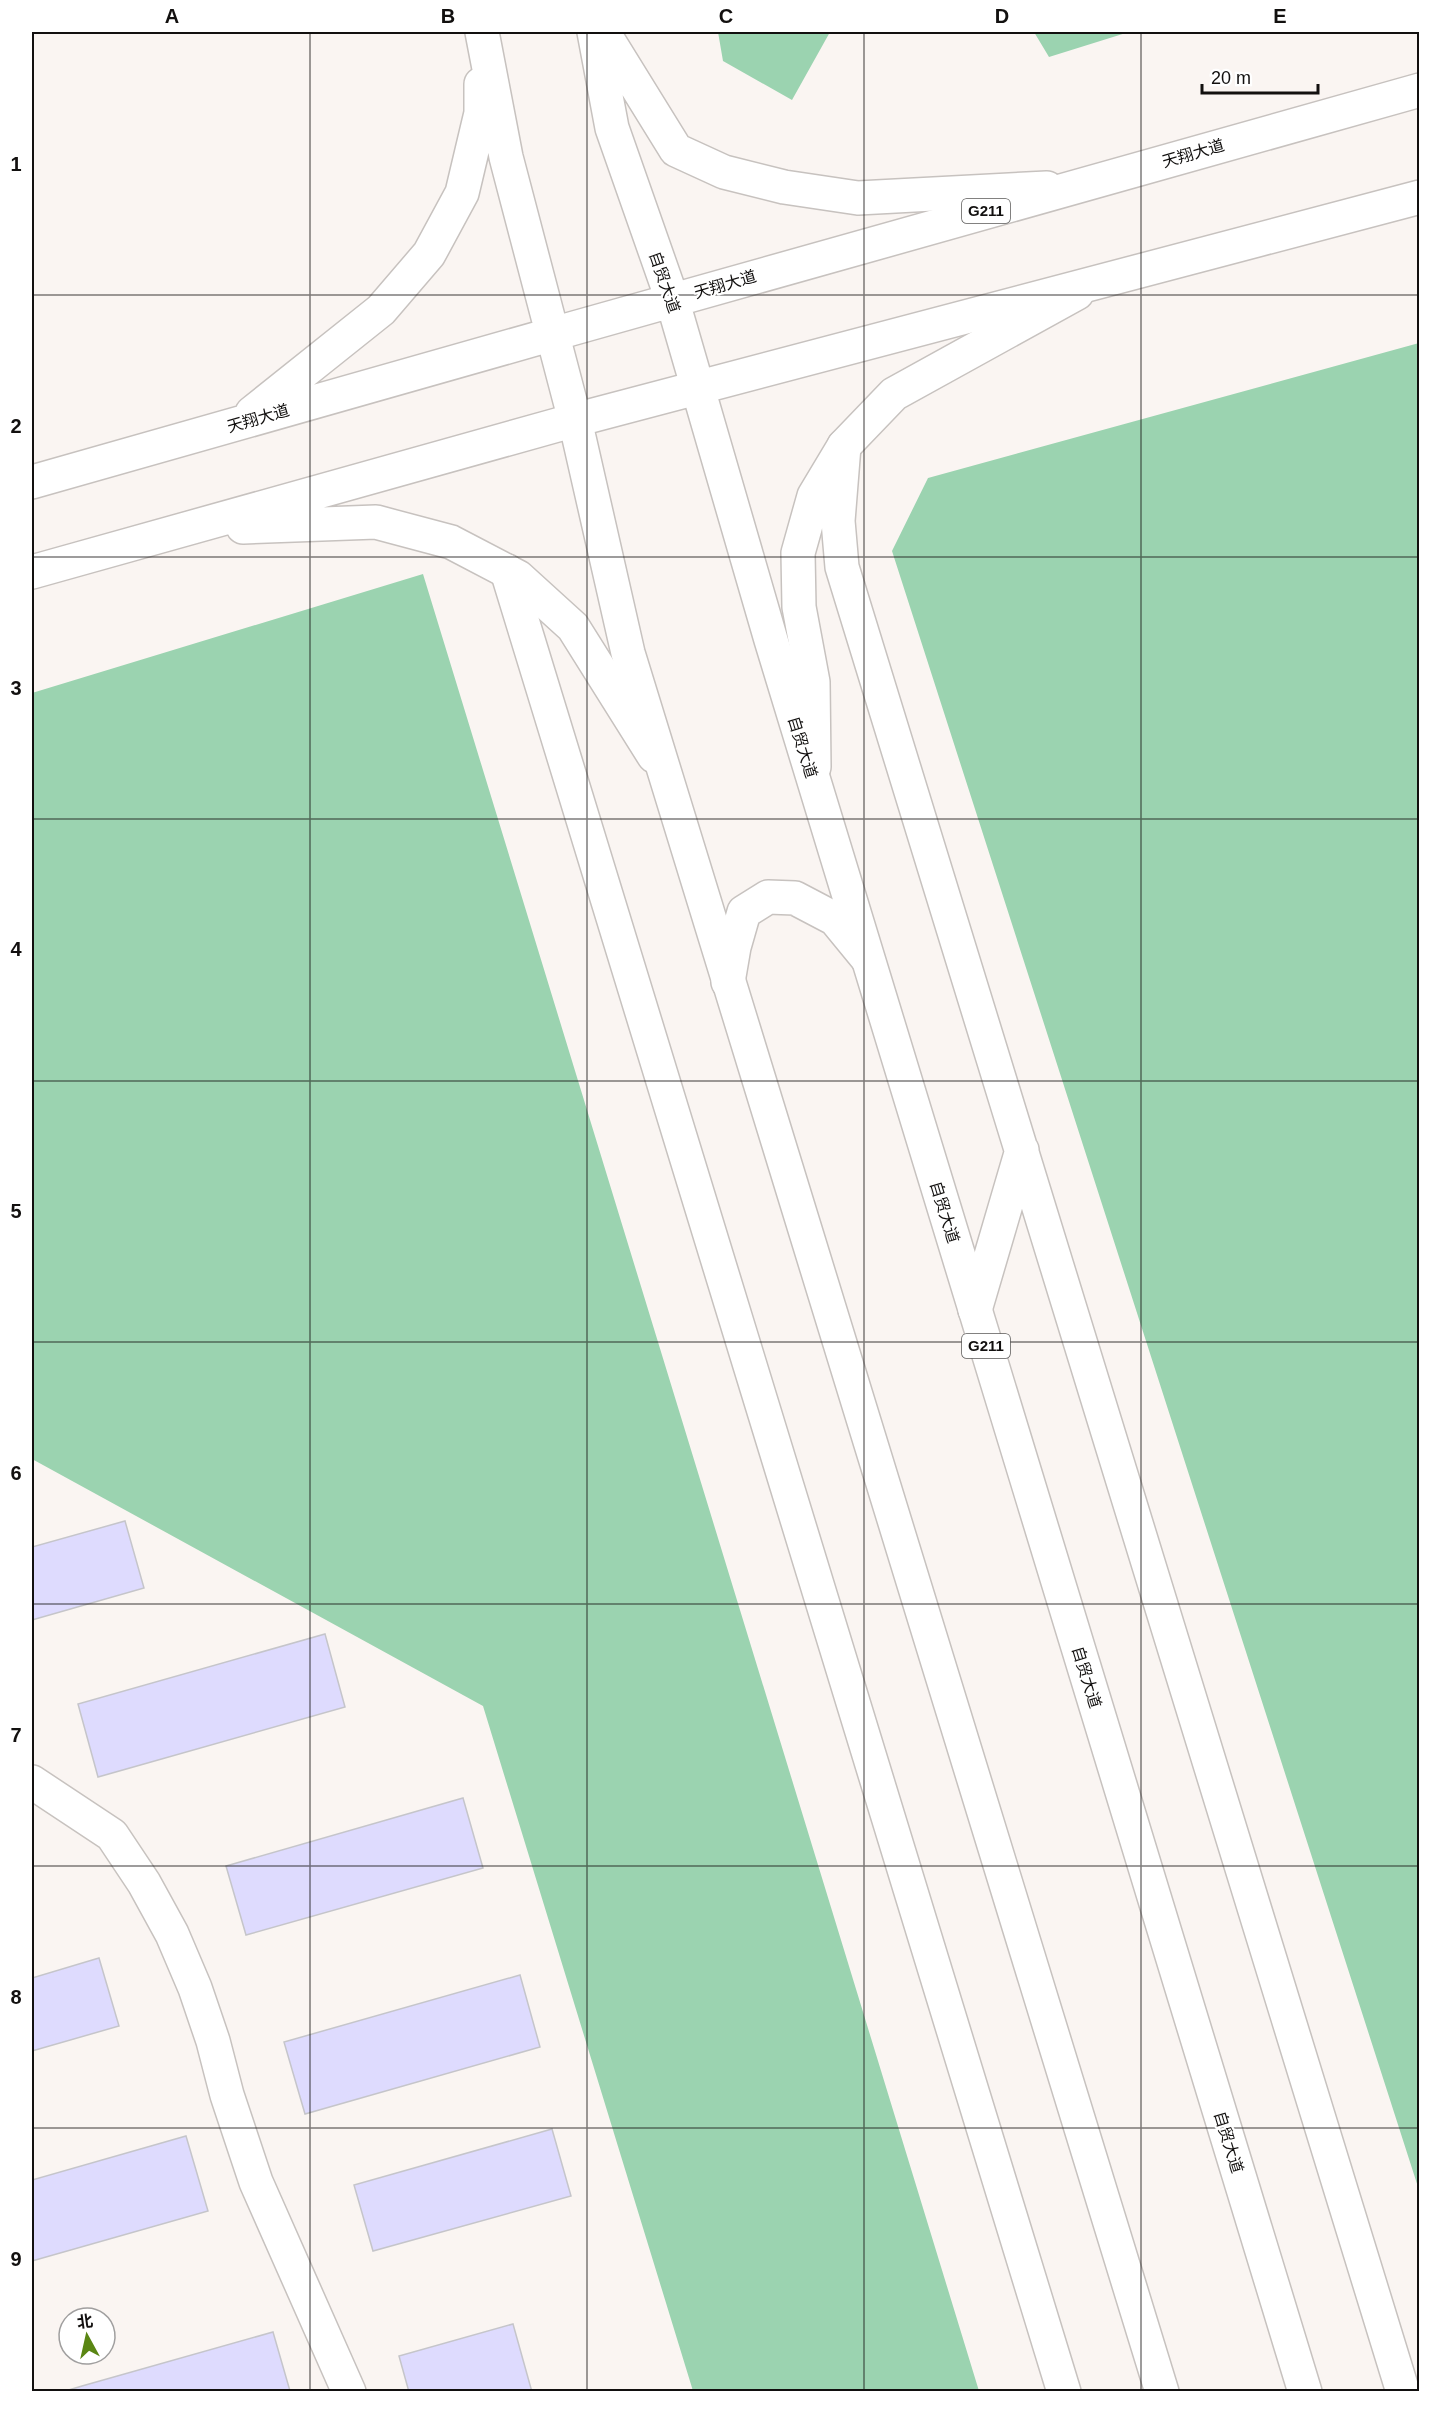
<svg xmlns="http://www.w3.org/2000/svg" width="1451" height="2423" font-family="Arial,'Noto Sans SC',sans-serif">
  <rect width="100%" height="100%" fill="#faf5f2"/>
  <path fill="#9bd3b0" d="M718,32H830L792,100L723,61Z
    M1034,32H1129L1049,57Z
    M1419,343H1420L1419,2190L892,551L928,478Z
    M423,574L979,2391H693L483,1706L32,1459V693Z"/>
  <path fill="#dedbfe" stroke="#c5c5ca" stroke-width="1.5" d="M125,1521L144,1588L32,1620V1547Z
    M325,1634L345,1707L98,1777L78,1704Z
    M463,1798L483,1868L246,1935L226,1866Z
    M99,1958L119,2026L32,2051V1978Z
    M520,1975L540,2047L305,2114L284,2042Z
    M552,2129L571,2196L373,2251L354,2185Z
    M186,2136L208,2211L32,2261V2180Z
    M513,2324L532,2392H409L399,2356Z
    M273,2332L290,2391L62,2392L82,2386Z"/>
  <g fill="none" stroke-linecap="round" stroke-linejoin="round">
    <g stroke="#c7c2bf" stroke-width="36">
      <path id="street" d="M844,446L838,521L842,567L1403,2392
        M507,571L1064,2392
        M975,1310L1022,1150
        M32,1782L112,1835L144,1883L172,1934L195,1988L213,2041L227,2095L256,2182L349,2392"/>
    </g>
    <g stroke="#c7c2bf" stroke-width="36">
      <path id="primary" d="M594,32L612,128L672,299
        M603,32L676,150L724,172L784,187L858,198L1047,188
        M252,413L381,310L429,254L462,193L481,113V84
        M32,482L553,334
        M243,527L376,522L451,542L518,577L573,627L654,756
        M32,572L575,420L506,157L482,32
        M814,767L813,682L799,607L798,553L814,496L844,446L894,394L1077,293
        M728,982L734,947L744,912L768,897L795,898L835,919L867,958"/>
    </g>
    <g stroke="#c7c2bf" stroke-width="36">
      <path id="highway" d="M672,299L771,640L1305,2392
        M553,334L1420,90
        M1162,2392L628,653L575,420L1420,197"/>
    </g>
    <use href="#street" stroke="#fff" stroke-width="33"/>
    <use href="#primary" stroke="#fff" stroke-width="33"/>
    <use href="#highway" stroke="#fff" stroke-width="33"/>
  </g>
  <path fill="none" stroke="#12100f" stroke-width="1.5" stroke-opacity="0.55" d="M310,32V2392M587,32V2392M864,32V2392M1141,32V2392M32,295H1420M32,557H1420M32,819H1420M32,1081H1420M32,1342H1420M32,1604H1420M32,1866H1420M32,2128H1420"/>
  <g text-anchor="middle" stroke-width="4.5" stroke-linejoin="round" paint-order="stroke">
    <g fill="#fff" stroke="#595857" stroke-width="1.5">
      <rect x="962" y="199" width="48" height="24" rx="4.5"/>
      <rect x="962" y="1334" width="48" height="24" rx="4.5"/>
    </g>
    <g font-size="15" font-weight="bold" fill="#12100f">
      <text x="986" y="216">G211</text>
      <text x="986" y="1351">G211</text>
    </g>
    <g font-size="16" fill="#12100f" stroke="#fff">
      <text transform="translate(1193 153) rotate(-16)" y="6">天翔大道</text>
      <text transform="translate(665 282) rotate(71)" y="6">自贸大道</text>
      <text transform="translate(725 284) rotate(-16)" y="6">天翔大道</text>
      <text transform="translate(258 418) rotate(-16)" y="6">天翔大道</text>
      <text transform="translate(803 747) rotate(73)" y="6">自贸大道</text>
      <text transform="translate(945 1212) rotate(73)" y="6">自贸大道</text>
      <text transform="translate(1087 1677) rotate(73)" y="6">自贸大道</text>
      <text transform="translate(1229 2142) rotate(73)" y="6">自贸大道</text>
    </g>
  </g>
  <rect width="1451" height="2423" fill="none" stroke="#ffffff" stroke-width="66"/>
  <g transform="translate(87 2336) rotate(352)"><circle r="28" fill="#ffffff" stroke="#a09f9f" stroke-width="1.5"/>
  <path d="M0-4.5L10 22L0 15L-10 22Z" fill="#5a8613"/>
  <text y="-9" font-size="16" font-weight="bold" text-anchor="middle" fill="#12100f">北</text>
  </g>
  <path d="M1202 84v9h116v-9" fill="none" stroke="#12100f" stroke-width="3"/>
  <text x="1211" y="84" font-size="18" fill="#12100f" stroke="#ffffff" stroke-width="4.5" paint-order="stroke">20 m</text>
  <rect x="33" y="33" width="1385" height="2357" fill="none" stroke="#12100f" stroke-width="2"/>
  <g font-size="20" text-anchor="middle" font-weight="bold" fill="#12100f">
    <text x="172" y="23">A</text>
    <text x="448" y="23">B</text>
    <text x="726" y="23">C</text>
    <text x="1002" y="23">D</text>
    <text x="1280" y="23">E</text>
    <text x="16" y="171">1</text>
    <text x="16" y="433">2</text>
    <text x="16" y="695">3</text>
    <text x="16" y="956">4</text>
    <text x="16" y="1218">5</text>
    <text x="16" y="1480">6</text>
    <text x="16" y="1742">7</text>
    <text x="16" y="2004">8</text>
    <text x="16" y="2266">9</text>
  </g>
</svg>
